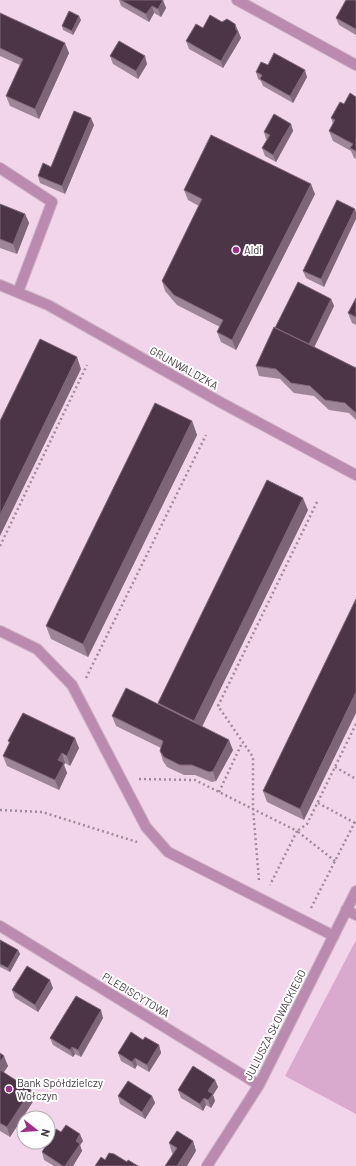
<svg xmlns="http://www.w3.org/2000/svg" width="356" height="1166" font-family="Barlow,sans-serif">
  <rect width="100%" height="100%" fill="#f2d5ea"/>
  <path fill="#daa9ce" d="M356,940V1114L285,1076Z"/>
  <g fill="none" stroke-linecap="round" stroke-linejoin="round">
    <g stroke="#ccb2c5" stroke-width="12">
      <path id="service" d="M346,910L356,915"/>
    </g>
    <g stroke="#ccb2c5" stroke-width="12">
      <path id="minor" d="M237,0L356,65
        M0,168L52,202L18,292
        M0,285L48,305L220,402L356,475
        M0,631L37,649L72,685L146,827L168,852L334,936
        M0,926L259,1085
        M207,1166L259,1085L356,891"/>
    </g>
    <path stroke="#a08b9a" stroke-width="2.5" stroke-dasharray="2 3" stroke-linecap="butt" d="M0,546L87,365
      M86,678L206,435
      M335,767L356,779
      M139,779L195,780L297,831L270,885
      M219,792L242,743
      M318,803L355,823
      M0,810L42,812L137,842
      M335,861L297,831L307,824L356,724
      M259,880L253,809V757L218,706L318,500
      M311,908L356,820"/>
    <use href="#service" stroke="#ba8bae" stroke-width="10"/>
    <use href="#minor" stroke="#ba8bae" stroke-width="10"/>
  </g>
  <path fill="#9f8598" d="M119,0H162L166,8L161,17L154,13L149,22L121,6Z
    M356,0V35L339,25L336,18Z
    M0,13L69,53L39,119L10,106L6,96L20,65L0,56Z
    M81,20L73,35L63,30L62,26Z
    M222,22L235,24L241,38L223,68L189,49L186,41L203,28Z
    M110,56L147,64L138,79L113,64Z
    M268,65L307,77L293,103L263,86L261,81L258,79L256,72Z
    M356,97V159L354,158L351,151L333,141L329,131L333,124L331,118L344,104Z
    M291,124L293,131L276,162L265,156L262,148L267,139H266L264,132Z
    M94,125L65,194L40,183L38,176L51,167Z
    M184,190L315,194L236,350L221,342L217,332L220,327L177,305L165,291L162,281L199,206L188,200Z
    M337,200L324,287L306,278L303,271Z
    M0,204L25,214L29,223L17,254L0,248Z
    M356,298V325L352,323L348,313Z
    M331,299L334,306L314,347L356,368V420L349,413L329,410L314,396L294,393L280,379L259,376L256,366L275,328Z
    M192,421L197,435L88,657L51,639L46,626Z
    M308,510L202,726L233,750L216,781L212,782L195,775H184L167,767L163,761L160,751L161,748L116,726L112,716L158,704V703Z
    M356,599L304,820L267,802L263,791Z
    M8,741L79,748L70,766L65,763L64,765L67,773L59,790L7,766L3,756L9,743Z
    M0,940L18,950L20,954L10,972L0,967Z
    M53,988L38,1012L15,998L12,990Z
    M103,1018L81,1057L75,1054L73,1057L53,1045L50,1038Z
    M143,1040L159,1045L161,1053L149,1072L137,1065L135,1069L121,1061L118,1053Z
    M0,1053L8,1066L4,1072L34,1100L10,1137L0,1131Z
    M215,1080L218,1087L213,1095L215,1101L211,1108L206,1105L203,1111L181,1098L178,1090Z
    M118,1096H152L155,1103L145,1119L120,1104Z
    M61,1132L83,1141L80,1145L82,1151L73,1166H54L44,1160L42,1152Z
    M193,1141L196,1151L173,1154L172,1153L169,1143Z"/>
  <path fill="#7e6578" d="M163,0L166,8L161,17L158,9Z
    M152,6L154,13L149,22L146,14Z
    M79,16L81,20L73,35L72,31Z
    M235,24L241,38L223,68L221,61L236,30Z
    M65,43L69,53L39,119L35,109Z
    M145,56L147,64L138,79L136,71Z
    M305,70L307,77L293,103L290,96Z
    M91,118L94,125L65,194L62,186Z
    M291,124L293,131L276,162L273,155Z
    M311,184L315,194L236,350L232,340Z
    M355,209L356,212V219L324,287L321,279Z
    M25,214L29,223L17,254L13,244Z
    M331,299L334,306L311,354L308,346Z
    M77,357L81,369L0,536V515Z
    M192,421L197,435L88,657L83,644Z
    M303,498L308,510L199,733L194,721Z
    M356,692V713L304,820L300,809Z
    M75,738L79,748L70,766L67,756Z
    M229,740L233,750L216,781L213,771Z
    M62,753L65,763L64,765L67,773L59,790L55,780L58,760Z
    M18,950L20,954L10,972L8,968Z
    M50,980L53,988L38,1012L35,1005Z
    M101,1010L103,1018L81,1057L78,1050Z
    M159,1045L161,1053L149,1072L147,1065Z
    M72,1047L75,1054L73,1057L70,1050Z
    M4,1056L8,1066L0,1078V1062Z
    M135,1058L137,1065L135,1069L132,1062Z
    M215,1080L218,1087L213,1095L215,1101L211,1108L208,1100V1091Z
    M31,1090L34,1100L10,1137L7,1127Z
    M152,1096L155,1103L145,1119L142,1112Z
    M204,1098L206,1105L203,1111L200,1104Z
    M80,1134L83,1141L80,1145L82,1151L73,1166H65L76,1141Z
    M193,1141L196,1151L187,1166H177Z"/>
  <path fill="#4c3547" stroke="#7e6578" d="M121,0H163L158,9L152,6L146,14Z
    M346,0H356V29L336,18Z
    M69,11L79,16L72,31L62,26Z
    M0,13L65,43L35,109L6,96L23,59L0,48Z
    M210,15L222,22L227,19L235,24L236,30L238,31L221,61L186,41L196,24L203,28Z
    M119,41L145,56L136,71L110,56Z
    M274,53L305,70L290,96L260,79L262,75L256,72L261,62L268,65Z
    M350,93L356,97V151L350,148L353,144L329,131L335,120L331,118L340,102L344,104Z
    M74,111L91,118L62,186L38,176L43,163L51,167Z
    M274,114L291,124L273,155L262,148L270,135L264,132Z
    M211,135L311,184L232,340L217,332L223,320L174,295L162,281L202,199L184,190Z
    M337,200L355,209L321,279L303,271Z
    M0,204L25,214L13,244L0,239Z
    M298,282L331,299L309,344L275,328Z
    M356,298V317L348,313Z
    M274,327L356,368V413L345,403L325,400L310,386L291,383L276,369L256,366Z
    M40,339L77,357L0,515V421Z
    M155,403L192,421L83,644L46,626Z
    M267,480L303,498L194,721L158,703Z
    M356,599V692L300,809L263,791Z
    M126,688L229,740L213,771L209,772L192,765H180L164,757L160,751L163,741L112,716Z
    M23,713L75,738L67,756L62,753L58,760L64,763L55,780L3,756L10,742L8,741Z
    M0,940L18,950L8,968L0,964Z
    M27,966L50,980L35,1005L12,990Z
    M76,996L101,1010L78,1050L72,1047L70,1050L50,1038Z
    M131,1032L143,1040L145,1037L159,1045L147,1065L135,1058L132,1062L118,1053Z
    M0,1053L4,1056L0,1062Z
    M193,1066L215,1080L208,1091L213,1094L208,1100L204,1098L200,1104L178,1090Z
    M0,1070L31,1090L7,1127L0,1123Z
    M128,1081L152,1096L142,1112L118,1096Z
    M66,1125L80,1134L76,1141L80,1144L65,1166H63L42,1152L56,1129L61,1132Z
    M177,1131L193,1141L177,1166H165L177,1148L169,1143Z
    M109,1153L114,1154L127,1162L128,1160L138,1166H95L101,1157L105,1160Z"/>
  <g fill="#9f2f8d" stroke="#fff" stroke-width="1.5">
    <circle cx="236" cy="250" r="4"/>
    <circle cx="9" cy="1089" r="4"/>
  </g>
  <g text-anchor="middle" stroke-width="4" stroke-linejoin="round" paint-order="stroke">
    <g font-size="11" fill="#433840" stroke="#fff" text-anchor="start">
      <text x="244" y="254">Aldi</text>
      <text x="17" y="1087">Bank Spółdzielczy<tspan x="17" dy="13">Wołczyn</tspan></text>
    </g>
    <g font-size="11" fill="#433840" stroke="#fff">
      <text transform="translate(184 368) rotate(29)" y="4">GRUNWALDZKA</text>
      <text transform="translate(136 995) rotate(31)" y="4">PLEBISCYTOWA</text>
      <text transform="translate(275 1025) rotate(-63)" y="4">JULIUSZA SŁOWACKIEGO</text>
    </g>
  </g>
  <g transform="translate(36 1130) rotate(107)"><circle r="19" fill="#ffffff" stroke="#b4afb3"/>
  <path d="M0-3L7 15L0 10L-7 15Z" fill="#9f2f8d"/>
  <text y="-6" font-size="11" font-weight="bold" text-anchor="middle" fill="#433840">N</text>
  </g>
</svg>
